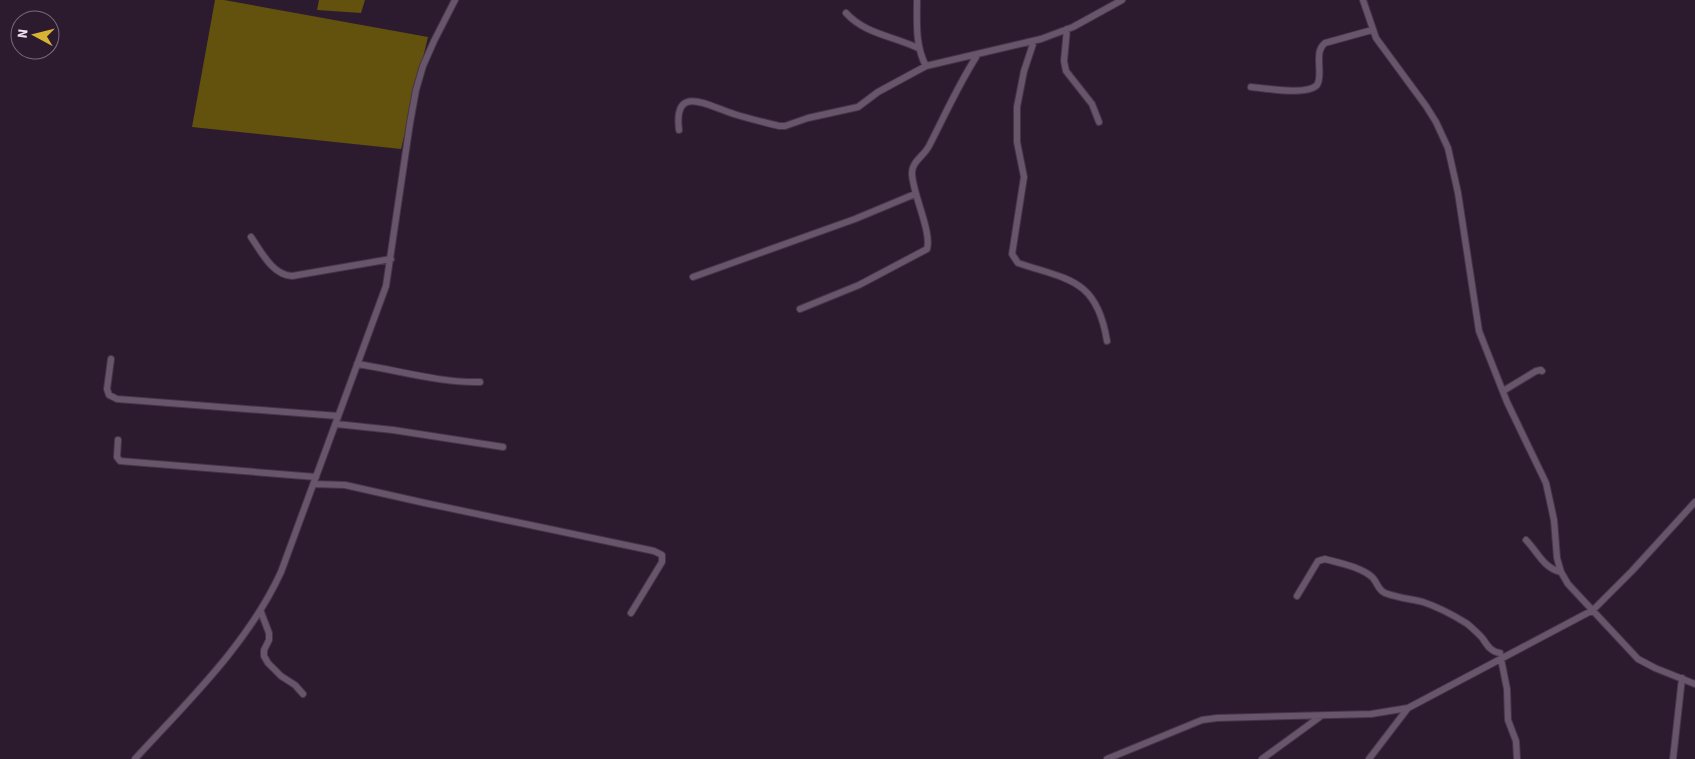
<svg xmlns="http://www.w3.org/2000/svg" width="1695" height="759" font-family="'Source Sans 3',sans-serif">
  <rect width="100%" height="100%" fill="#2c1b2f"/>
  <path fill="#63510e" d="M215,0H224L428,37L401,149L192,127Z
    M319,0H365L361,13L317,10Z"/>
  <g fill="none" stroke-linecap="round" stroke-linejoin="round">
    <g stroke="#443647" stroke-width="8">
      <path id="minor" d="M917,0C917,22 915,46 926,66
        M1363,0L1376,38L1426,106L1436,122L1448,148L1458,193L1479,331L1507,402L1546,483L1554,520L1557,558L1561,572L1568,584L1638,659L1655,668L1695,684
        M846,13C865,34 893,36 918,48
        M1067,29L1064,61L1066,71L1092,104L1099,122
        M1034,41L1024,71L1017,107V142L1024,177L1012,254L1018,263C1069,280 1097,279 1107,341
        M1251,87C1265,88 1307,96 1317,85C1321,79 1319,68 1319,61C1319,54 1319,48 1325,43L1372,30
        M679,130C673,82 710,107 734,114C749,119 764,122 779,126H785L808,118L858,107L878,92L926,66L1041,39L1073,27L1122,0
        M251,237C261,251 272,275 292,276L391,259
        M693,277L855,219L915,194
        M800,309L859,285L927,249C932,232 913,195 912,174C911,162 924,156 929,146C945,115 959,83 978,54
        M111,359L107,389L109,395L117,399L338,416
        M357,364C398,370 439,383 480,382
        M1503,391L1536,371L1541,370L1542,371
        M336,424L393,430L503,447
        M118,440L117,457L120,461L316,477
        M314,484L345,485L425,503L654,551L662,555V562L631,613
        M1526,540C1538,552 1543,568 1561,572
        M1297,596L1318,561L1325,559C1339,563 1362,567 1373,578C1378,584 1378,590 1385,593C1398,598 1411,599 1423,602C1438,607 1453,615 1466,623C1468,624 1482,637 1483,639C1487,645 1491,652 1500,653
        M261,612L269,633V640L264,650V656L268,663L281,676L295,685L303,694
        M1501,659L1507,689L1508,720L1516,741L1517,759
        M135,759C188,701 248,644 281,572L386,286L410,123L416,90L423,66L434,41L455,0
        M1107,759L1202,720L1217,718L1371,714L1408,708L1593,610L1632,571L1695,502
        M1262,759L1321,716
        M1369,759L1408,708
        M1673,759L1682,678"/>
    </g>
    <use href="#minor" stroke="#68556c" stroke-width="6"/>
  </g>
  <g transform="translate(35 35) rotate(277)"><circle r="24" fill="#2c1b2f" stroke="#7a6b7d"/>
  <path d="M0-4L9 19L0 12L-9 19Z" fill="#d7b434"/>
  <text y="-8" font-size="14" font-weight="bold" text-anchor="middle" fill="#efe3f1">N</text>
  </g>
</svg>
